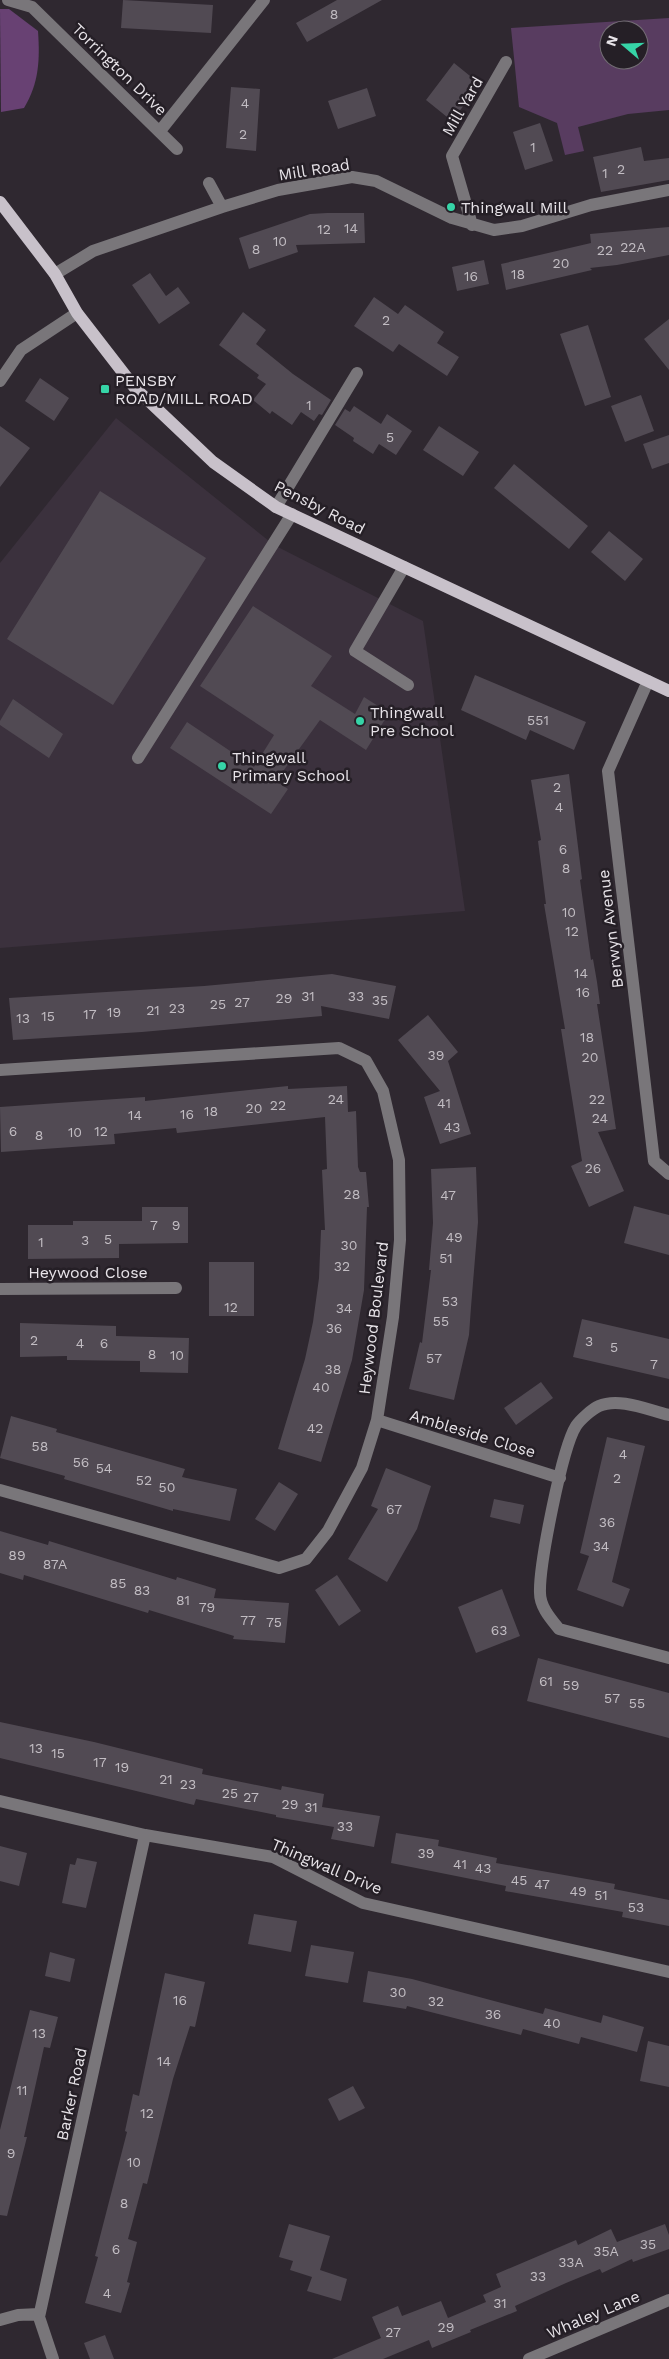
<svg xmlns="http://www.w3.org/2000/svg" width="669" height="2359" font-family="'Work Sans',sans-serif">
  <rect width="100%" height="100%" fill="#2f2830"/>
  <path fill="#3b313d" d="M116,418L274,545L423,621L465,911L0,948V563Z"/>
  <path fill="#583c60" fill-rule="evenodd" d="M669,18V110L628,114L578,127L584,151L565,155L557,123L519,107L511,28ZM609,30H639V60H609Z"/>
  <path fill="#684173" d="M0,9H9L38,31C40,60 39,83 24,108L1,112Z"/>
  <path fill="#514a53" d="M123,0L213,5L211,33L121,28Z
    M337,0H382L307,42L296,23Z
    M454,63L480,84L452,121L426,100Z
    M231,87L260,89L256,151L226,148Z
    M367,88L376,116L338,129L328,101Z
    M540,123L553,161L525,170L513,132Z
    M641,147L644,161L669,158V180L601,192L593,157Z
    M327,213H364L365,243L296,245L298,252L249,269L239,238L310,214Z
    M669,227V255L617,265L590,268L592,270L506,290L501,264L591,243L590,234Z
    M484,260L489,284L457,291L452,267Z
    M150,273L166,296L178,287L190,303L159,324L132,285Z
    M374,297L398,314L405,305L444,332L437,343L459,357L447,376L399,344L393,352L354,326Z
    M243,312L266,330L256,344L293,374L331,400L322,415L319,414L314,421L301,412L292,425L272,411L270,414L253,400L266,384L257,378L259,375L219,345Z
    M669,319V370L644,339Z
    M588,325L611,397L585,406L560,334Z
    M40,378L69,398L54,421L25,401Z
    M641,395L654,431L625,442L611,406Z
    M354,406L381,424L387,414L412,431L396,455L379,444L373,454L353,441L354,438L335,425L345,409L350,412Z
    M0,426L30,448L0,487Z
    M439,426L479,452L463,476L423,450Z
    M669,435V463L652,469L643,444Z
    M514,464L588,526L569,549L494,488Z
    M100,491L206,558L113,705L7,639Z
    M609,531L643,559L625,581L591,552Z
    M253,606L332,656L311,686L355,714L364,697L389,713L366,750L320,720L276,781L288,789L271,814L170,748L187,722L254,767L274,735L200,686Z
    M475,675L586,722L574,750L530,730L526,740L461,710Z
    M13,699L63,734L49,758L0,725V721Z
    M569,774L582,879L580,880L591,960L593,959L597,982L600,1004H597L616,1129L598,1132L624,1191L589,1207L571,1166L582,1161L561,1029H565L544,904H546L538,841L541,840L531,780Z
    M332,974L396,986L389,1019L321,1006L322,1016L142,1032L13,1040L9,998L204,986Z
    M428,1015L458,1052L448,1061L471,1134L440,1144L424,1097L440,1091L398,1040Z
    M288,1086V1089L347,1086L348,1112L356,1111L358,1167L360,1172H366L369,1207H367L364,1290L352,1360L321,1462L278,1449L305,1359L313,1322L319,1278L321,1230H325L322,1170L327,1169L325,1117L177,1133L176,1128L114,1134L115,1144L1,1152L0,1107L145,1097V1101Z
    M476,1167L478,1222L471,1307L469,1335L454,1400L409,1389L420,1342L422,1343L431,1270H429L433,1223L431,1169Z
    M634,1206L669,1215V1255L624,1243Z
    M142,1207H188V1243L119,1244V1258L28,1259V1225H73V1221H142Z
    M209,1262H254V1316H209Z
    M582,1319L669,1339V1379L573,1357Z
    M20,1323L116,1326V1336L189,1338L188,1373L140,1372V1361L67,1360V1356L20,1357Z
    M541,1382L553,1398L516,1425L504,1408Z
    M11,1416L57,1429L56,1432L185,1469L182,1477L237,1489L230,1521L173,1509V1511L64,1479L65,1476L0,1458Z
    M607,1437L645,1446L612,1582L630,1589L623,1607L577,1590L589,1556L580,1553Z
    M386,1468L431,1486L417,1529L387,1582L348,1559L378,1509L371,1506Z
    M279,1482L298,1494L275,1531L255,1519Z
    M494,1499L524,1505L520,1524L490,1517Z
    M0,1531L48,1545L49,1541L176,1580L177,1577L216,1589L214,1598L289,1603L285,1643L233,1639L234,1636L149,1610L148,1613L24,1575L23,1580L0,1573Z
    M337,1575L361,1611L339,1626L315,1590Z
    M502,1589L520,1636L476,1653L458,1607Z
    M538,1658L669,1693V1738L527,1701Z
    M0,1722L94,1742L203,1769L202,1774L281,1790L282,1786L324,1794L322,1807L380,1816L374,1847L331,1839L334,1827L276,1817V1815L196,1799L194,1805L0,1758Z
    M396,1833L439,1840L438,1846L497,1858L496,1863L615,1884L614,1889L669,1900V1926L622,1917L623,1912L505,1891L506,1886L391,1863Z
    M0,1846L27,1853L19,1886L0,1881Z
    M77,1858L97,1862L86,1908L62,1903L70,1864L75,1865Z
    M254,1914L297,1921L291,1952L248,1944Z
    M311,1945L354,1952L348,1983L305,1976Z
    M50,1952L75,1959L70,1982L45,1976Z
    M368,1971L412,1979L543,2014L545,2008L601,2023L603,2015L644,2027L637,2052L581,2037L579,2044L523,2029L521,2035L407,2006L406,2009L363,2002Z
    M165,1973L205,1982L195,2027L190,2026L173,2079L147,2184L143,2183L128,2239L137,2242L127,2282L130,2283L121,2313L85,2303L98,2257L95,2256L127,2132L125,2131L133,2094L139,2096Z
    M30,2010L58,2017L50,2048L44,2047L24,2137H27L7,2216L0,2215V2130Z
    M648,2041L669,2046V2087L640,2081Z
    M353,2086L365,2108L339,2121L328,2099Z
    M289,2224L330,2236L320,2270L347,2279L341,2301L307,2291L312,2277L290,2270L293,2261L279,2257Z
    M665,2224L669,2235V2249L633,2262L632,2259L602,2273L600,2269L566,2283L515,2306L517,2311L470,2330L471,2332L432,2348L429,2340L383,2359H332L381,2338L372,2317L398,2306L402,2316L441,2301L448,2318L486,2302L483,2295L501,2287L496,2274L576,2240L578,2245L611,2229L617,2242Z
    M105,2335L114,2359H90L84,2343Z"/>
  <g fill="none" stroke-linecap="round" stroke-linejoin="round">
    <path stroke="#79767a" stroke-width="12" d="M8,0L32,7L177,149
      M160,131L264,0
      M209,183L222,207
      M472,225L452,156L506,62
      M55,274L93,251L222,207L278,190L352,177L376,181L452,218L494,230L522,226L591,205L669,190
      M0,381L21,350L77,313
      M276,507L357,373
      M404,567L355,651L408,685
      M648,681L608,771L654,1161L669,1174
      M138,758L292,514
      M0,1070L339,1048L366,1061L383,1091L399,1160L400,1240L393,1317L377,1420L362,1468L328,1531L306,1559L279,1568L0,1490
      M0,1289L176,1288
      M669,1415C648,1410 619,1397 599,1406C592,1409 580,1420 576,1426C562,1448 539,1566 540,1593C540,1607 551,1619 559,1629L669,1658
      M377,1420L560,1478
      M0,1801L145,1835L273,1857L363,1903L669,1972
      M0,2320L18,2315L39,2314
      M53,2359L39,2317L145,1835
      M529,2359L669,2300"/>
    <path stroke="#c8c1ca" stroke-width="12" d="M0,202L55,274L77,313L135,388L213,462L276,507L669,691"/>
  </g>
  <g fill="#36d4a7" stroke="#251f26" stroke-width="2">
    <circle cx="451" cy="207" r="5"/>
    <rect x="100" y="384" width="10" height="10" rx="2.5"/>
    <circle cx="360" cy="721" r="5"/>
    <circle cx="222" cy="766" r="5"/>
  </g>
  <g text-anchor="middle" stroke-width="5" stroke-linejoin="round" paint-order="stroke">
    <g font-size="14" fill="#c2bdc3">
      <text x="334" y="19">8</text>
      <text x="245" y="108">4</text>
      <text x="243" y="139">2</text>
      <text x="533" y="152">1</text>
      <text x="621" y="174">2</text>
      <text x="605" y="178">1</text>
      <text x="351" y="233">14</text>
      <text x="324" y="234">12</text>
      <text x="280" y="246">10</text>
      <text x="633" y="252">22A</text>
      <text x="256" y="254">8</text>
      <text x="605" y="255">22</text>
      <text x="561" y="268">20</text>
      <text x="518" y="279">18</text>
      <text x="471" y="281">16</text>
      <text x="386" y="325">2</text>
      <text x="309" y="410">1</text>
      <text x="390" y="442">5</text>
      <text x="538" y="725">551</text>
      <text x="557" y="792">2</text>
      <text x="559" y="812">4</text>
      <text x="563" y="854">6</text>
      <text x="566" y="873">8</text>
      <text x="569" y="917">10</text>
      <text x="572" y="936">12</text>
      <text x="581" y="978">14</text>
      <text x="583" y="997">16</text>
      <text x="308" y="1001">31</text>
      <text x="356" y="1001">33</text>
      <text x="284" y="1003">29</text>
      <text x="380" y="1005">35</text>
      <text x="242" y="1007">27</text>
      <text x="218" y="1009">25</text>
      <text x="177" y="1013">23</text>
      <text x="153" y="1015">21</text>
      <text x="114" y="1017">19</text>
      <text x="90" y="1019">17</text>
      <text x="48" y="1021">15</text>
      <text x="23" y="1023">13</text>
      <text x="587" y="1042">18</text>
      <text x="436" y="1060">39</text>
      <text x="590" y="1062">20</text>
      <text x="336" y="1104">24</text>
      <text x="597" y="1104">22</text>
      <text x="444" y="1108">41</text>
      <text x="278" y="1110">22</text>
      <text x="254" y="1113">20</text>
      <text x="211" y="1116">18</text>
      <text x="187" y="1119">16</text>
      <text x="135" y="1120">14</text>
      <text x="600" y="1123">24</text>
      <text x="452" y="1132">43</text>
      <text x="13" y="1136">6</text>
      <text x="101" y="1136">12</text>
      <text x="75" y="1137">10</text>
      <text x="39" y="1140">8</text>
      <text x="593" y="1173">26</text>
      <text x="352" y="1199">28</text>
      <text x="448" y="1200">47</text>
      <text x="154" y="1230">7</text>
      <text x="176" y="1230">9</text>
      <text x="454" y="1242">49</text>
      <text x="108" y="1244">5</text>
      <text x="85" y="1245">3</text>
      <text x="41" y="1247">1</text>
      <text x="349" y="1250">30</text>
      <text x="446" y="1263">51</text>
      <text x="342" y="1271">32</text>
      <text x="450" y="1306">53</text>
      <text x="231" y="1312">12</text>
      <text x="344" y="1313">34</text>
      <text x="441" y="1326">55</text>
      <text x="334" y="1333">36</text>
      <text x="34" y="1345">2</text>
      <text x="589" y="1346">3</text>
      <text x="80" y="1348">4</text>
      <text x="104" y="1348">6</text>
      <text x="614" y="1352">5</text>
      <text x="152" y="1359">8</text>
      <text x="177" y="1360">10</text>
      <text x="434" y="1363">57</text>
      <text x="654" y="1369">7</text>
      <text x="333" y="1374">38</text>
      <text x="321" y="1392">40</text>
      <text x="315" y="1433">42</text>
      <text x="40" y="1451">58</text>
      <text x="623" y="1459">4</text>
      <text x="81" y="1467">56</text>
      <text x="104" y="1473">54</text>
      <text x="617" y="1483">2</text>
      <text x="144" y="1485">52</text>
      <text x="167" y="1492">50</text>
      <text x="394" y="1514">67</text>
      <text x="607" y="1527">36</text>
      <text x="601" y="1551">34</text>
      <text x="17" y="1560">89</text>
      <text x="55" y="1569">87A</text>
      <text x="118" y="1588">85</text>
      <text x="142" y="1595">83</text>
      <text x="183" y="1605">81</text>
      <text x="207" y="1612">79</text>
      <text x="248" y="1625">77</text>
      <text x="274" y="1627">75</text>
      <text x="499" y="1635">63</text>
      <text x="546" y="1686">61</text>
      <text x="571" y="1690">59</text>
      <text x="612" y="1703">57</text>
      <text x="637" y="1708">55</text>
      <text x="36" y="1753">13</text>
      <text x="58" y="1758">15</text>
      <text x="100" y="1767">17</text>
      <text x="122" y="1772">19</text>
      <text x="166" y="1784">21</text>
      <text x="188" y="1789">23</text>
      <text x="230" y="1798">25</text>
      <text x="251" y="1802">27</text>
      <text x="290" y="1809">29</text>
      <text x="311" y="1812">31</text>
      <text x="345" y="1831">33</text>
      <text x="426" y="1858">39</text>
      <text x="460" y="1869">41</text>
      <text x="483" y="1873">43</text>
      <text x="519" y="1885">45</text>
      <text x="542" y="1889">47</text>
      <text x="578" y="1896">49</text>
      <text x="601" y="1900">51</text>
      <text x="636" y="1912">53</text>
      <text x="398" y="1997">30</text>
      <text x="180" y="2005">16</text>
      <text x="436" y="2006">32</text>
      <text x="493" y="2019">36</text>
      <text x="552" y="2028">40</text>
      <text x="39" y="2038">13</text>
      <text x="164" y="2066">14</text>
      <text x="22" y="2095">11</text>
      <text x="147" y="2118">12</text>
      <text x="11" y="2158">9</text>
      <text x="134" y="2167">10</text>
      <text x="124" y="2208">8</text>
      <text x="648" y="2249">35</text>
      <text x="116" y="2254">6</text>
      <text x="606" y="2256">35A</text>
      <text x="571" y="2267">33A</text>
      <text x="538" y="2281">33</text>
      <text x="107" y="2298">4</text>
      <text x="500" y="2308">31</text>
      <text x="446" y="2332">29</text>
      <text x="393" y="2337">27</text>
    </g>
    <g font-size="16" fill="#e7e3e8" stroke="#251f26">
      <text transform="translate(120 69) rotate(44)" y="6">Torrington Drive</text>
      <text transform="translate(462 106) rotate(-60)" y="6">Mill Yard</text>
      <text transform="translate(314 169) rotate(-9)" y="6">Mill Road</text>
      <text transform="translate(320 507) rotate(27)" y="6">Pensby Road</text>
      <text transform="translate(610 929) rotate(-97)" y="6">Berwyn Avenue</text>
      <text x="88" y="1278">Heywood Close</text>
      <text transform="translate(373 1318) rotate(-83)" y="6">Heywood Boulevard</text>
      <text transform="translate(473 1433) rotate(17)" y="6">Ambleside Close</text>
      <text transform="translate(327 1866) rotate(23)" y="6">Thingwall Drive</text>
      <text transform="translate(71 2094) rotate(-78)" y="6">Barker Road</text>
      <text transform="translate(593 2314) rotate(-23)" y="6">Whaley Lane</text>
    </g>
    <g font-size="16" fill="#e7e3e8" stroke="#251f26" text-anchor="start">
      <text x="461" y="213">Thingwall Mill</text>
      <text x="115" y="386">PENSBY<tspan x="115" dy="18">ROAD/MILL ROAD</tspan></text>
      <text x="370" y="718">Thingwall<tspan x="370" dy="18">Pre School</tspan></text>
      <text x="232" y="763">Thingwall<tspan x="232" dy="18">Primary School</tspan></text>
    </g>
  </g>
  <g transform="translate(624 45) rotate(289)"><circle r="24" fill="#251f26" stroke="#736d74"/>
  <path d="M0-4L9 19L0 12L-9 19Z" fill="#36d4a7"/>
  <text y="-8" font-size="14" font-weight="bold" text-anchor="middle" fill="#e7e3e8">N</text>
  </g>
</svg>
